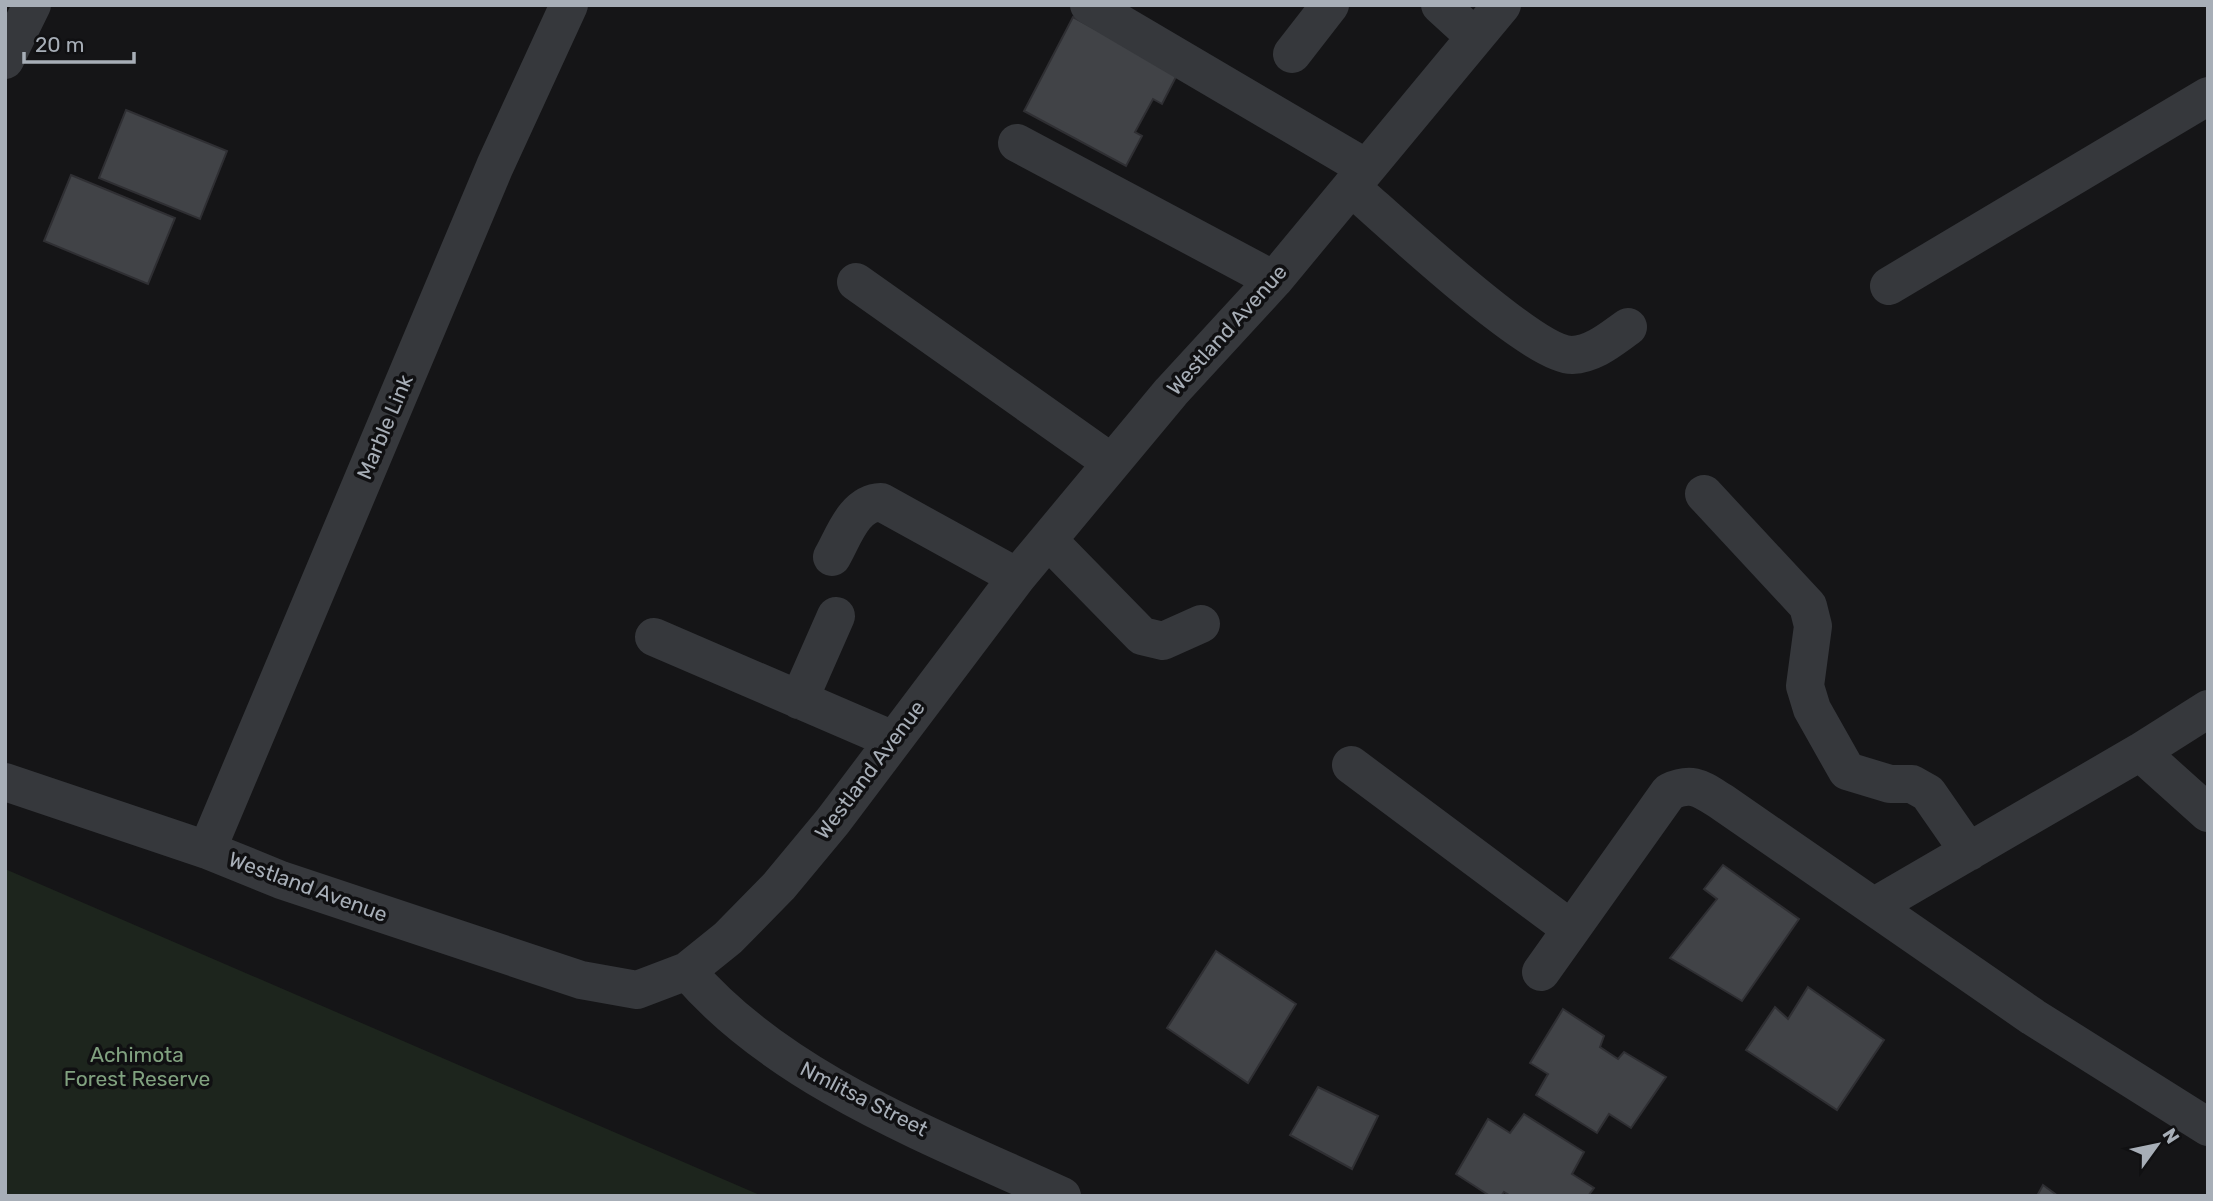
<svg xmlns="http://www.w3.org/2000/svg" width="2213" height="1201" font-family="Rubik,sans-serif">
  <rect width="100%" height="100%" fill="#151517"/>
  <path fill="#1d251d" d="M5,869L762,1196H5Z"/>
  <path fill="#414347" stroke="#2f2f33" stroke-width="2" d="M1073,17L1178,73L1162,104L1153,99L1135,132L1142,136L1126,166L1024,111Z
    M126,110L227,151L200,219L99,178Z
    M71,175L175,218L148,284L44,241Z
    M1723,865L1799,919L1742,1001L1670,958L1717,899L1704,889Z
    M1216,951L1296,1004L1248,1083L1167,1028Z
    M1808,987L1884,1040L1837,1110L1746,1050L1775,1007L1788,1019Z
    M1563,1009L1604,1036L1600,1047L1618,1059L1624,1052L1666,1077L1631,1128L1609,1114L1597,1133L1536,1095L1548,1074L1530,1063Z
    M1318,1087L1378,1116L1352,1169L1290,1135Z
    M1524,1114L1584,1152L1572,1174L1594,1188L1588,1196H1511L1504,1192L1501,1196H1490L1456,1174L1488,1119L1510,1133Z
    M2043,1185L2058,1196H2037Z"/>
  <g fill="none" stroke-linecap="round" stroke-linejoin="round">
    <path stroke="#36383c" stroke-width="38" d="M1089,5L1366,168
      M1440,5L1475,37
      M1292,54L1330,5
      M5,60L32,5
      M1017,143L1274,280
      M1351,187C1388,219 1532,355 1572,355C1594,354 1611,339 1628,327
      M856,282L1112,463
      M1889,286L2208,96
      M1704,494L1808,606L1813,626L1805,686L1812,709L1847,771L1890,784H1912L1928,793L1969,852
      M1048,540L1142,636L1163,641L1201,624
      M832,557C844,536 854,503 881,502L1017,577
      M654,637L893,740
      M799,700L836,616
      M2140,752L2208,813
      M1351,765L1571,929
      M5,782L207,850L281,880L581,980L637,990L687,971L728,938L779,886L833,821L1017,577L1171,392L1274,280L1502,5
      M207,850L495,166L569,5
      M1875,906L2140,752L2208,709
      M687,971C780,1080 934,1137 1062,1196
      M1541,972L1669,792C1693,781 1701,789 1722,802L2033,1017L2208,1127"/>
  </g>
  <g text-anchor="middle" stroke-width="7" stroke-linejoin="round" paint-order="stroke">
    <g font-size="21" fill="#a7aeb7" stroke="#101012">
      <text transform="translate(1227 330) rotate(-48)" y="7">Westland Avenue</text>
      <text transform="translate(385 427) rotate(-67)" y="7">Marble Link</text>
      <text transform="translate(870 770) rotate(-53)" y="7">Westland Avenue</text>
      <text transform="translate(308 887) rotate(20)" y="7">Westland Avenue</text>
      <text transform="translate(864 1099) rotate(27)" y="7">Nmlitsa Street</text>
    </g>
    <g font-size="21" fill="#80a17f" stroke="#101012">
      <text x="137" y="1062">Achimota<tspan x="137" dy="24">Forest Reserve</tspan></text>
    </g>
  </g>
  <rect width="2213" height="1201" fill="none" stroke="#a7aeb7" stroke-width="14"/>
  <g transform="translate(2157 1145) rotate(57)" stroke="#101012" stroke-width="5" paint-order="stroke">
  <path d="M0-5L12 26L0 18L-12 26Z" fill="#a7aeb7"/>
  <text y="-10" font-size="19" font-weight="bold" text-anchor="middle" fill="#a7aeb7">N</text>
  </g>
  <path d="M24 52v10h110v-10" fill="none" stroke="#a7aeb7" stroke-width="3.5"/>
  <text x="35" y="52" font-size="21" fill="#a7aeb7" stroke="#101012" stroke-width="5" paint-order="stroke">20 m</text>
</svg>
